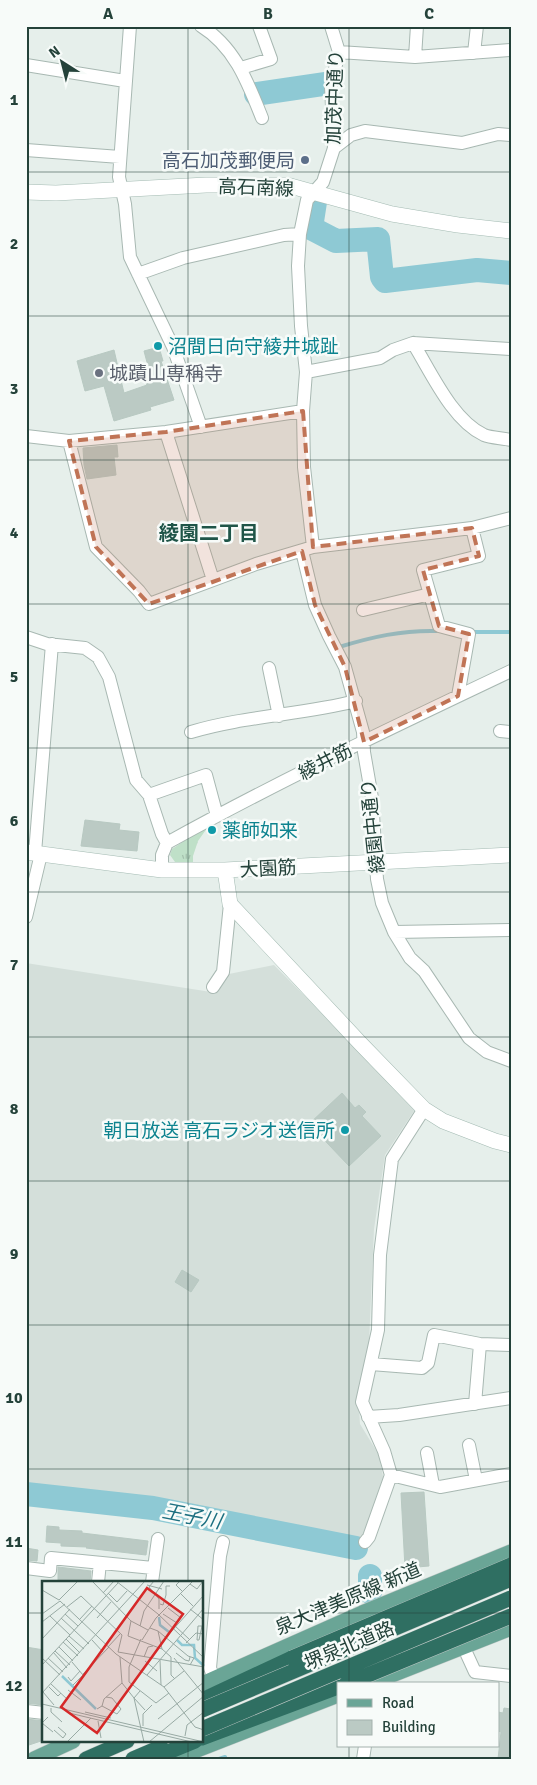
<svg xmlns="http://www.w3.org/2000/svg" width="537" height="1785" font-family="Signika,'Noto Sans JP',sans-serif">
  <defs>
    <pattern id="grass-tufts" width="24" height="20" patternUnits="userSpaceOnUse" patternTransform="scale(1.25)"><rect width="24" height="20" fill="#bfe0c8"/><path d="M3 7l-1-3M5 7V3M7 7l1-3M15 17l-1-3M17 17v-4M19 17l1-3" fill="none" stroke="#a4c1ad"/></pattern>
  </defs>
  <rect width="100%" height="100%" fill="#e6efeb"/>
  <path fill="#d4dfda" d="M26,963L211,992L224,975L274,965L416,1108L385,1155L374,1229L369,1343L358,1393L360,1424L379,1455L384,1482L366,1538L159,1505L26,1488Z"/>
  <path fill="url(#grass-tufts)" d="M210,824L198,841L193,856V864L175,862L170,855L172,849Z"/>
  <g fill="none" stroke-linecap="round" stroke-linejoin="round">
    <path stroke="#8ec9d4" stroke-width="4" d="M473,632H511
      M339,647C372,637 402,630 437,631
      M219,1759L225,1757"/>
    <path stroke="#8ec9d4" stroke-width="24" d="M256,94L324,84
      M315,202L311,228L336,241L378,239L382,277L385,281L477,270L511,273
      M26,1494L153,1508L356,1548
      M370,1576V1592"/>
  </g>
  <path fill="#bbcac4" stroke="#b8c9c2" d="M159,347L163,361H161L174,400L150,407L151,410L114,421L104,386L85,391L77,361L114,350L124,393L147,385L146,383L152,381L144,351Z
    M117,445L118,457H114L116,475L87,479L84,465L83,448Z
    M85,820L120,824L119,830L139,832L137,851L81,846Z
    M342,1093L355,1108L359,1105L366,1112L362,1116L381,1136L349,1166L309,1124Z
    M182,1270L199,1280L191,1292L175,1282Z
    M424,1492L429,1566L405,1568L401,1493Z
    M47,1526L59,1527V1530L82,1531V1533L148,1541L146,1555L86,1548L87,1547L61,1546V1543L46,1542Z
    M26,1548L38,1550L37,1561L26,1560Z
    M58,1567L91,1571L90,1582H58Z
    M26,1647L44,1650V1705L26,1703Z
    M504,1708L511,1709V1759H498L501,1732L498,1731V1712L503,1713Z
    M26,1719L44,1721V1740L26,1746Z"/>
  <g fill="none" stroke-linecap="round" stroke-linejoin="round">
    <g stroke="#a8b8b2" stroke-width="14">
      <path id="street" d="M130,26L119,177L125,204L130,257L173,347L201,427
        M201,26C235,47 248,83 262,118
        M339,52L415,57L511,50
        M474,53L477,26
        M415,57L417,26
        M26,65L125,81
        M241,68L271,59L259,26
        M334,148L351,135L365,131L462,143L498,134L511,135
        M26,150L120,157
        M138,274L183,258L284,235L300,234
        M413,343L511,349
        M306,372L380,358L393,350L413,343C431,372 452,420 484,435C491,438 503,438 511,440
        M166,432L213,580
        M26,436L69,441L166,432L303,411
        M69,441L96,547L139,591L149,604L256,564L313,547L472,528L511,518
        M313,547L304,467L303,411L306,372L301,326L298,266L300,234L307,200L323,182L334,148L331,86L339,52L331,26
        M302,551L315,605L329,636L345,667L363,732L364,752L372,798L377,879L382,903L394,932L410,958L424,971L469,1038L487,1052L511,1061
        M363,610L430,594
        M26,637L47,644L85,648L98,657L109,677L136,780L149,795L162,834L167,843
        M269,668L279,716
        M458,696L469,634L439,626L423,570L479,556L472,528
        M500,731L511,732
        M191,732C244,716 301,715 356,701
        M149,795L206,775L217,816
        M35,853L52,644
        M162,870V855L167,843C279,781 395,726 511,671
        M26,917L41,854
        M394,932L511,930
        M213,987L223,972L230,904
        M371,1364L422,1368L428,1363L434,1335L480,1344L511,1345
        M475,1404L480,1344
        M368,1417L399,1415L511,1398
        M469,1445L476,1480
        M427,1453L433,1485
        M391,1475L384,1451L362,1402L378,1330L380,1255L392,1159L424,1109
        M365,1542L369,1537L391,1475L440,1487L511,1474
        M26,1568L50,1571L51,1558L153,1568
        M98,1582L100,1563
        M152,1582L158,1539
        M464,1648L475,1672L511,1676
        M214,1678L210,1668L220,1556L223,1542
        M26,1711L44,1713
        M363,1759L365,1746"/>
    </g>
    <g stroke="#a4bbb3" stroke-width="16">
      <path id="secondary" d="M26,192L56,193L206,185H287L392,214L458,225L511,231
        M26,852L162,870H225L511,855
        M225,870L230,904L360,1043L424,1109L443,1121L495,1141L511,1145"/>
    </g>
    <g stroke="#c2cac8" stroke-width="16">
      <path id="primary" d="M202,1684L362,1613L511,1552
        M369,1684L511,1628
        M34,1759L73,1741
        M174,1759L338,1695"/>
    </g>
    <g stroke="#c2cac8" stroke-width="16">
      <path id="highway" d="M202,1700L292,1658
        M202,1738L338,1687
        M86,1759L127,1741
        M133,1759L161,1747
        M151,1759L195,1741"/>
    </g>
    <use href="#street" stroke="#fff" stroke-width="12"/>
    <use href="#secondary" stroke="#fff" stroke-width="15"/>
    <use href="#primary" stroke="#6aa596" stroke-width="15"/>
    <use href="#highway" stroke="#2f6f62" stroke-width="15"/>
    <g stroke="#c2cac8" stroke-width="16" stroke-linecap="butt">
      <path id="highway-bridge" d="M292,1658L511,1565
        M346,1684L511,1616
        M202,1710L511,1579
        M202,1729L511,1598"/>
    </g>
    <use href="#highway-bridge" stroke="#2f6f62" stroke-width="15"/>
  </g>
  <path fill="#c07456" fill-opacity="0.2" stroke="#c07456" stroke-width="4" stroke-dasharray="10 6" stroke-linejoin="round" d="M303,411L313,547L472,528L479,556L423,570L439,626L469,634L458,696L364,742L345,667L315,605L302,551L149,604L96,547L69,441L166,432Z"/>
  <path fill="none" stroke="#24423a" stroke-width="1" stroke-opacity="0.55" d="M188,26V1582M349,26V1684M26,172H511M26,316H511M26,460H511M26,604H511M26,748H511M26,892H511M26,1037H511M26,1181H511M26,1325H511M26,1469H511M26,1613H44M202,1613H511M188,1741V1759M349,1746V1759"/>
  <circle fill="#5c6f8a" stroke="#f7fbf9" stroke-width="2" cx="305" cy="160" r="5"/>
  <g fill="#0f9aa8" stroke="#f7fbf9" stroke-width="2">
    <circle cx="158" cy="346" r="5"/>
    <circle cx="212" cy="830" r="5"/>
    <circle cx="345" cy="1130" r="5"/>
  </g>
  <circle fill="#6b7280" stroke="#f7fbf9" stroke-width="2" cx="99" cy="373" r="5"/>
  <g text-anchor="middle" stroke-width="5" stroke-linejoin="round" paint-order="stroke">
    <g font-size="19" fill="#24423a" stroke="#f7fbf9">
      <text transform="translate(334 97) rotate(-88)" y="7">加茂中通り</text>
      <text transform="translate(256 187) rotate(2)" y="7">高石南線</text>
      <text transform="translate(325 761) rotate(-27)" y="7">綾井筋</text>
      <text transform="translate(372 826) rotate(-96)" y="7">綾園中通り</text>
      <text transform="translate(268 868) rotate(-3)" y="7">大園筋</text>
      <text transform="translate(348 1598) rotate(-23)" y="7">泉大津美原線 新道</text>
      <text transform="translate(349 1645) rotate(-23)" y="7">堺泉北道路</text>
    </g>
    <g font-size="19" fill="#4e5e75" stroke="#f7fbf9" text-anchor="end">
      <text x="295" y="167">高石加茂郵便局</text>
    </g>
    <g font-size="19" fill="#0d838f" stroke="#f7fbf9" text-anchor="start">
      <text x="168" y="353">沼間日向守綾井城趾</text>
      <text x="222" y="837">薬師如来</text>
      <text x="335" y="1137" text-anchor="end">朝日放送 高石ラジオ送信所</text>
    </g>
    <g font-size="19" fill="#5b616d" stroke="#f7fbf9" text-anchor="start">
      <text x="109" y="380">城蹟山専稱寺</text>
    </g>
    <g font-size="20" font-weight="bold" fill="#1f5548" stroke="#f7fbf9">
      <text x="209" y="540">綾園二丁目</text>
    </g>
    <g font-size="20" font-style="italic" fill="#1c6f80" stroke="#f7fbf9">
      <text transform="translate(192 1516) rotate(11)" y="7">王子川</text>
    </g>
  </g>
  <g transform="translate(42 1581)">
    <rect width="161" height="161" fill="#e6efeb"/>
    <path fill="none" stroke="#8ec9d4" stroke-width="2.5" d="M117,36L118,44L127,51M135,59L140,64H152L153,77L162,85M20,95L54,128"/>
    <path fill="none" stroke="#98aaa4" stroke-width="1" d="M50,0L89,40L106,49M74,0L116,33L162,77M112,0L107,6L117,18V28M138,0L134,4L141,11M148,3L155,8L161,0M105,4L120,8M0,9L17,19L36,0M61,12L72,0M66,12L75,21L85,10M139,13L151,25M118,23L121,24L124,14V5H128M25,26L39,15L80,54L76,71M126,27L139,37M148,28L162,39M0,33L18,20L74,73L122,106L153,146L162,149M23,33L36,45M121,33L135,42M8,35L28,54M19,37L47,63M55,37L69,21M38,38L50,25M89,40L86,55L120,68L129,76V94L133,98M0,41L23,23M98,45L102,30L122,0M133,45L147,58M156,45H160L157,59H155ZM108,47L116,50L120,68M116,50L146,75L152,77L148,84M27,55L42,68M0,58L28,28M24,58L38,72M99,58L87,86V101L114,122L127,112M50,59L61,71M100,59L114,37L151,0M21,61L36,75M119,62L162,14M144,62L154,52L162,53M17,66L31,80M66,66L78,53M13,70L28,84M11,71L25,87M76,71L162,86M134,72L143,79L147,80L148,76M78,76L80,102L92,117L102,161M102,76L106,66L111,65M0,77L18,94M6,77L21,91M132,77L162,114M118,79L119,104M103,80L115,90M30,81L41,94L31,104M0,84L76,2M41,93L67,66M105,94L162,27M26,96L29,100L38,90M9,103L26,119M7,106L16,115L19,112M122,106L142,90M26,109L39,119M98,110L92,117L103,129M1,111L12,124M0,112L103,0M0,123L162,161M60,125L62,118L80,102M9,127V131L20,141M55,128L60,125L75,133L79,128L70,117L64,116M43,131L69,137M27,132L150,161M6,136L0,142L11,151M116,138L162,101M56,140L59,157M101,145V133L110,124M12,149L21,157L24,153L16,146M143,155L145,144L162,131M25,161L49,137M107,161L162,115"/>
    <path fill="#d62828" fill-opacity="0.15" stroke="#d62828" stroke-width="2.5" d="M105,7L141,33L55,152L19,126Z"/>
    <rect width="161" height="161" fill="none" stroke="#24423a" stroke-width="2.5"/>
  </g>
  <rect width="537" height="1785" fill="none" stroke="#f7fbf9" stroke-width="55"/>
  <rect x="337" y="1682" width="162" height="65" fill="#f7fbf9" stroke="#a3b1ad"/>
  <rect x="347" y="1699" width="25" height="8" fill="#6aa596" stroke="#a3b1ad"/>
  <text x="382" y="1708" font-size="15" fill="#24423a">Road</text>
  <rect x="347" y="1720" width="25" height="15" fill="#bbcac4" stroke="#a3b1ad"/>
  <text x="382" y="1732" font-size="15" fill="#24423a">Building</text>
  <g transform="translate(62 62) rotate(324)" stroke="#f7fbf9" stroke-width="4" paint-order="stroke">
  <path d="M0-4L9 19L0 12L-9 19Z" fill="#24423a"/>
  <text y="-8" font-size="14" font-weight="bold" text-anchor="middle" fill="#24423a">N</text>
  </g>
  <rect x="28" y="28" width="482" height="1730" fill="none" stroke="#24423a" stroke-width="2"/>
  <g font-size="16" text-anchor="middle" font-weight="bold" fill="#24423a">
    <text x="108" y="19">A</text>
    <text x="268" y="19">B</text>
    <text x="429" y="19">C</text>
    <text x="14" y="105">1</text>
    <text x="14" y="249">2</text>
    <text x="14" y="394">3</text>
    <text x="14" y="538">4</text>
    <text x="14" y="682">5</text>
    <text x="14" y="826">6</text>
    <text x="14" y="970">7</text>
    <text x="14" y="1114">8</text>
    <text x="14" y="1259">9</text>
    <text x="14" y="1403">10</text>
    <text x="14" y="1547">11</text>
    <text x="14" y="1691">12</text>
  </g>
</svg>
